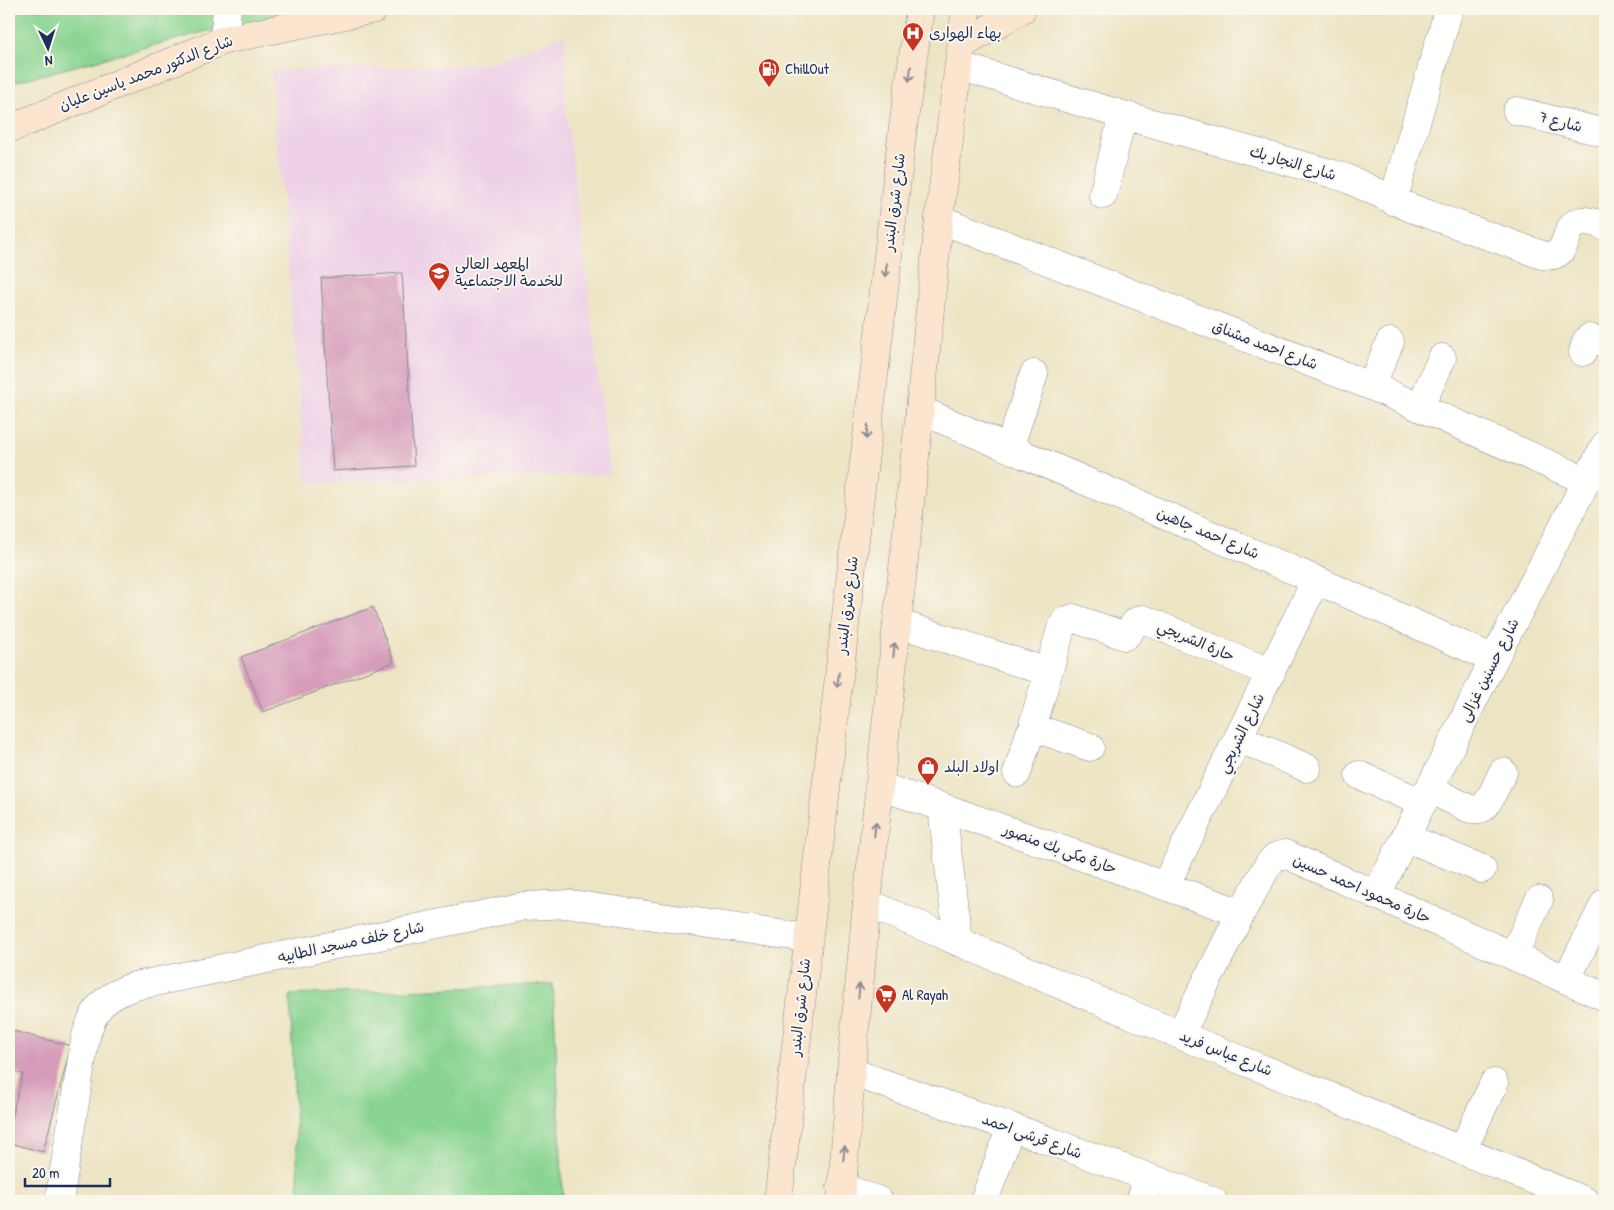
<svg xmlns="http://www.w3.org/2000/svg" width="1614" height="1210" font-family="'Patrick Hand','Playpen Sans Arabic',sans-serif">
  <rect width="100%" height="100%" fill="#fbf7ec"/>
  <filter id="ink" filterUnits="userSpaceOnUse"><feTurbulence type="fractalNoise" baseFrequency=".02" numOctaves="2"/><feDisplacementMap in="SourceGraphic" scale="10" xChannelSelector="R" yChannelSelector="G"/><feConvolveMatrix kernelMatrix="1 2 1 2 8 2 1 2 1" color-interpolation-filters="sRGB"/></filter>
  <filter id="wash" filterUnits="userSpaceOnUse"><feTurbulence type="fractalNoise" baseFrequency=".0096" numOctaves="4" result="noise"/><feDisplacementMap in="SourceGraphic" scale="20" xChannelSelector="R" yChannelSelector="G"/><feGaussianBlur stdDeviation="1.12" result="paint"/><feColorMatrix in="noise" values="0 0 0 0 0 0 0 0 0 0 0 0 0 0 0 0 0 1.4 0 .05"/><feComposite in="paint" operator="in"/></filter>
  <g filter="url(#wash)">
    <rect width="100%" height="100%" fill="#ece4c3"/>
    <path fill="#eed0e7" d="M565,35L566,109L610,474L307,484L271,71L488,64Z"/>
    <path fill="#89d491" stroke="#528278" d="M9,9H320L204,32L11,83L9,82Z
      M553,984L563,1201H299L290,995Z"/>
    <g id="blocks">
      <path fill="#d69cba" d="M402,273L414,466L333,471L321,278Z
        M373,607L394,662L263,712L241,657Z
        M9,1030L71,1046L43,1152L9,1143V1126L23,1074L9,1071Z"/>
    </g>
  </g>
  <g filter="url(#ink)">
    <use href="#blocks" fill-opacity="0" stroke="#848a90" stroke-width="1"/>
    <g fill="none" stroke-linecap="round" stroke-linejoin="round">
      <g stroke="#848a90" stroke-width="29">
        <path id="minor" d="M224,40L227,9
          M959,66L1123,115L1333,174L1346,178L1411,208L1542,255C1574,261 1559,224 1582,221C1589,220 1598,224 1605,226
          M1517,111L1605,133
          M1103,195L1123,115
          M1393,201L1449,9
          M939,219L1371,386L1587,481
          M1583,352L1586,342L1589,338L1605,342
          M1371,386L1390,342
          M1420,407L1442,358
          M920,410L1316,580L1494,659
          M1009,448L1034,374
          M897,623L1048,672
          M1238,738L1307,768
          M1090,747L1041,730L1036,726L1034,721L1061,629L1065,621L1073,618L1125,636C1134,630 1130,622 1143,619L1271,673
          M1017,773L1030,733L1036,726
          M1359,775L1423,803
          M879,786L942,807L1241,913
          M1429,789L1470,809C1474,809 1479,810 1482,808C1490,803 1498,780 1503,772
          M942,807L958,942
          M1405,837L1482,869
          M1165,886L1316,580
          M1376,896L1494,659L1605,445
          M867,903L1180,1035L1585,1201
          M1513,956L1539,900
          M1566,980L1605,903
          M1180,1035L1241,913L1268,865L1275,857L1285,854L1605,997
          M851,1072L1011,1127L1213,1201
          M1462,1151L1494,1083
          M841,1187L879,1201
          M59,1201L85,1040C93,1008 103,997 135,986L501,911L524,906L571,904L807,938
          M984,1201L1011,1127
          M1140,1201L1149,1178"/>
      </g>
      <g stroke="#848a90" stroke-width="29">
        <path id="secondary" d="M962,45L1022,9
          M9,129L224,40L374,9
          M778,1201L903,127L920,9
          M841,1201L851,1072L867,903L920,410L939,219L966,9"/>
      </g>
      <use href="#minor" stroke="#fff" stroke-width="28"/>
      <use href="#secondary" stroke="#fbe5cf" stroke-width="28"/>
    </g>
    <defs><path id="oneway-shaft" d="M-6 0H5M1.5-3L5.5 0L1.5 3" fill="none" stroke-width="1.6" stroke-linecap="round" stroke-linejoin="round" transform="scale(1.25)"/></defs>
    <g stroke="#8b8a96">
      <use href="#oneway-shaft" transform="translate(910 74) rotate(98)"/>
      <use href="#oneway-shaft" transform="translate(886 270) rotate(97)"/>
      <use href="#oneway-shaft" transform="translate(867 432) rotate(97)"/>
      <use href="#oneway-shaft" transform="translate(894 650) rotate(-84)"/>
      <use href="#oneway-shaft" transform="translate(838 680) rotate(97)"/>
      <use href="#oneway-shaft" transform="translate(875 829) rotate(-84)"/>
      <use href="#oneway-shaft" transform="translate(859 991) rotate(-85)"/>
      <use href="#oneway-shaft" transform="translate(844 1153) rotate(-85)"/>
    </g>
  </g>
  <defs>
    <g id="hospital-pin" transform="scale(1.125)"><path d="M0 17L-7.5 6A9.5 9.5 0 1 1 7.5 6Z" fill="#c8321e" stroke="#fbf7ec"/><path d="M-5-5h3v3.5h4V-5h3V5h-3V1.5h-4V5h-3Z" fill="#fff"/></g>
    <g id="fuel-pin" transform="scale(1.125)"><path d="M0 17L-7.5 6A9.5 9.5 0 1 1 7.5 6Z" fill="#c8321e" stroke="#fbf7ec"/><path d="M-5.5-6h7V0h2V4h1.3V-2.5L3-4.5l.8-.8L6-3V5H2.5V1h-1V6h-7ZM-4.2-4.7v3.2H.2V-4.7Z" fill="#fff"/></g>
    <g id="university-pin" transform="scale(1.125)"><path d="M0 17L-7.5 6A9.5 9.5 0 1 1 7.5 6Z" fill="#c8321e" stroke="#fbf7ec"/><path d="M0-5L7-2L0 1L-7-2ZM-4 1L0 2.5L4 1V4Q0 6-4 4Z" fill="#fff"/></g>
    <g id="shop-pin" transform="scale(1.125)"><path d="M0 17L-7.5 6A9.5 9.5 0 1 1 7.5 6Z" fill="#c8321e" stroke="#fbf7ec"/><path d="M-5-2.5h2.3a2.7 3.5 0 0 1 5.4 0H5L5.5 6h-11ZM-1.5-2.5h3a1.5 2.3 0 0 0-3 0Z" fill="#fff"/></g>
    <g id="supermarket-pin" transform="scale(1.125)"><path d="M0 17L-7.5 6A9.5 9.5 0 1 1 7.5 6Z" fill="#c8321e" stroke="#fbf7ec"/><path d="M-6-5.5h2.5l.6 2H6L4.5 2H-2.5L-4.4-4H-6ZM-1.5 3.2a1.3 1.3 0 1 0 .1 0ZM3 3.2a1.3 1.3 0 1 0 .1 0Z" fill="#fff"/></g>
  </defs>
  <g fill-rule="evenodd">
    <use href="#hospital-pin" x="913" y="33"/>
    <use href="#fuel-pin" x="769" y="69"/>
    <use href="#university-pin" x="439" y="273"/>
    <use href="#shop-pin" x="928" y="767"/>
    <use href="#supermarket-pin" x="886" y="995"/>
  </g>
  <g text-anchor="middle" stroke-width="4" stroke-linejoin="round" paint-order="stroke">
    <g font-size="15" fill="#1b2f5e" stroke="#fbf7ec" text-anchor="start">
      <text x="929" y="38">بهاء الهوارى</text>
      <text x="785" y="74">ChillOut</text>
      <text x="455" y="269">المعهد العالى<tspan x="455" dy="17">للخدمة الاجتماعية</tspan></text>
      <text x="944" y="772">اولاد البلد</text>
      <text x="902" y="1000">Al Rayah</text>
    </g>
    <g font-size="15" fill="#1b2f5e" stroke="#fbf7ec">
      <text transform="translate(146 73) rotate(-21)" y="5">شارع الدكتور محمد ياسين عليان</text>
      <text transform="translate(1561 122) rotate(14)" y="5">شارع 7</text>
      <text transform="translate(1293 163) rotate(16)" y="5">شارع النجار بك</text>
      <text transform="translate(894 202) rotate(-83)" y="5">شارع شرق البندر</text>
      <text transform="translate(1265 345) rotate(21)" y="5">شارع احمد مشناق</text>
      <text transform="translate(1208 533) rotate(23)" y="5">شارع احمد جاهين</text>
      <text transform="translate(847 605) rotate(-83)" y="5">شارع شرق البندر</text>
      <text transform="translate(1196 641) rotate(23)" y="5">حارة الشربجي</text>
      <text transform="translate(1489 670) rotate(-63)" y="5">شارع حسنين غزالى</text>
      <text transform="translate(1241 733) rotate(-64)" y="5">شارع الشربجي</text>
      <text transform="translate(1060 849) rotate(20)" y="5">حارة مكى بك منصور</text>
      <text transform="translate(1362 889) rotate(24)" y="5">حارة محمود احمد حسين</text>
      <text transform="translate(351 942) rotate(-12)" y="5">شارع خلف مسجد الطابيه</text>
      <text transform="translate(800 1007) rotate(-84)" y="5">شارع شرق البندر</text>
      <text transform="translate(1226 1053) rotate(22)" y="5">شارع عباس فريد</text>
      <text transform="translate(1032 1136) rotate(20)" y="5">شارع قرشى احمد</text>
    </g>
  </g>
  <rect width="1614" height="1210" fill="none" stroke="#fbf7ec" stroke-width="30"/>
  <g transform="translate(48 48) rotate(176)" stroke="#fbf7ec" stroke-width="4" paint-order="stroke">
  <path d="M0-4L9 19L0 12L-9 19Z" fill="#1b2f5e"/>
  <text y="-8" font-size="14" font-weight="bold" text-anchor="middle" fill="#1b2f5e">N</text>
  </g>
  <path d="M25 1178v8h85v-8" fill="none" stroke="#1b2f5e" stroke-width="2.5"/>
  <text x="32" y="1178" font-size="15" fill="#1b2f5e" stroke="#fbf7ec" stroke-width="4" paint-order="stroke">20 m</text>
</svg>
